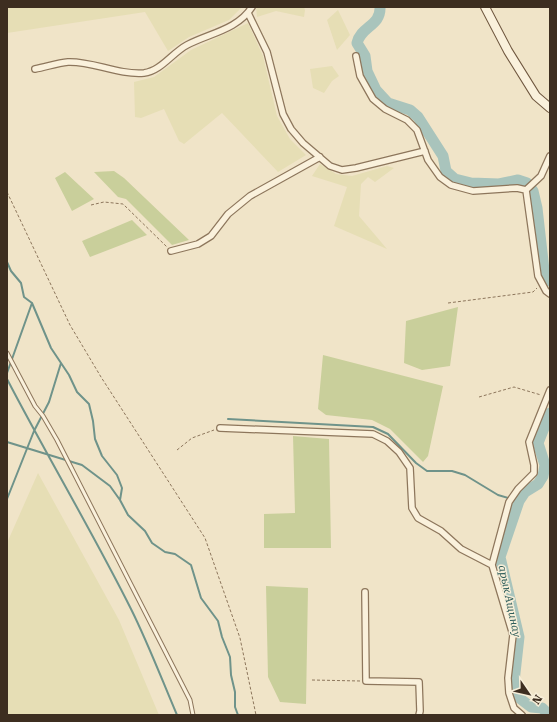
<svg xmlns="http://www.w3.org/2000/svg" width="557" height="722" font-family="'Roboto Serif',serif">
  <rect width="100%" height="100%" fill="#f0e4c8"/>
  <path fill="#e6deb5" d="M7,7H242L229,20L189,37L168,51L145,12L7,33Z
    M256,7H304L305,10L304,17L276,11L257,17Z
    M338,10L350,35L337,50L327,20Z
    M248,23L263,56L277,116L290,139L306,155L278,172L222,113L184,144L179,141L164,109L141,118L135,117L134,82L154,77L191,50Z
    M332,66L339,76L332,81L324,93L313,88L310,69Z
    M320,164L336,174L352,176L387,166L394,168L375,182L368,177L361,184L359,216L387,249L334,226L347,187L312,176Z
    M38,473L119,620L159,715H7V543Z"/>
  <path fill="#c9cf9b" d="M114,171L124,178L189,240L172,245L126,199L118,197L94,172Z
    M65,172L94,199L72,211L55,178Z
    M132,220L147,235L90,257L82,241Z
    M458,307L450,366L422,370L404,363L406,321Z
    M323,355L443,386L428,456L423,462L390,429L372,420L326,415L318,409Z
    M293,436L329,439L331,548H264V514L295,513Z
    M266,586L308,588L306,704L280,702L268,677Z"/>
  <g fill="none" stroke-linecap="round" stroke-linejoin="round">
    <path stroke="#6f938a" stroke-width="2" d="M7,262L11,271L21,283L24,297L32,303L51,348L69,375L77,392L89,404L93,421L95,439L102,456L117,475L122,488L120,500L128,515L145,531L152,543L165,552L175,554L191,565L201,598L218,621L222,637L230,657L231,675L235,692V707L238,715
      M7,373L32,303
      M7,379C47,456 92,531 131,609C148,643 162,680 177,715
      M228,419L373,427L388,434L416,463L427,471H452L465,475L498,495L519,501
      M7,442L82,465L110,486L120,500
      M7,499L34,431L49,402L61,363"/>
    <path stroke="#a9c4bc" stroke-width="11" d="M380,7C381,26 361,26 357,43L365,56L367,71L376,90L388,103L410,110L418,117L443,156L446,171L455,179L471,183L499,184L518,180L527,183L533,191L537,208L544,270L550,281
      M549,715L542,708L531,707L518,697L514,682L519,637L500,557L519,501L525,492L538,484L543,476L545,465L538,443L550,413"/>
    <g stroke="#8d765c" stroke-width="5">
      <path id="service" d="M7,353L35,406L43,416L57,440L190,700L193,715"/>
    </g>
    <g stroke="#8d765c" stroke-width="8">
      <path id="minor" d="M248,13L267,52L283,114L291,129L303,143L330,166L342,170L356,168L425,151
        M356,56L360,76L373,99L385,109L407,120L417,130L428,160L440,177L451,185L473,191L517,188L526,190L538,276L546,291L550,294
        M35,69C46,67 57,63 68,62C93,61 117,75 144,73C161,71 172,53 187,45C210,33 237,30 252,7
        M526,190L541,176L550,156
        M171,251L198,244L211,236L228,214L250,196L320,157
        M220,428L373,434L387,441L399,452L410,468L412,508L418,518L441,531L461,549L492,565
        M365,592L366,681L419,682L420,711L419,715
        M522,715L514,708L509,693L508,678L513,635L492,565L509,502L518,489L534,473V465L529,442L550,390"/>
    </g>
    <g stroke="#6f573f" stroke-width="10">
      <path id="secondary" d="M485,7L508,51L536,96L550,108"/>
    </g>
    <path stroke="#8d765c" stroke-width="1" stroke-dasharray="3 2" stroke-linecap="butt" d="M7,192L70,325L101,377L205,538L240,638L256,715
      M91,205L104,202L123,204L167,247
      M448,303L533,292L537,288
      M479,397L514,387L541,395
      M177,450L192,438L214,430
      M312,680L360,681"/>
    <use href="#service" stroke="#faf1dc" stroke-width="3"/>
    <use href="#minor" stroke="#faf1dc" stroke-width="5.5"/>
    <use href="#secondary" stroke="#faf1dc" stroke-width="8"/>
  </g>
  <g text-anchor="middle" stroke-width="3" stroke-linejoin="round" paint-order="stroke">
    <g font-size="11" font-style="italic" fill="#2f5d5a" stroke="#f7eed8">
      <text transform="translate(510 601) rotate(78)" y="4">арык Ащинау</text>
    </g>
  </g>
  <rect width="557" height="722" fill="none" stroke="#3d2e20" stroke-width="16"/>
  <g transform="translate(529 694) rotate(124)" stroke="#f7eed8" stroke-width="3" paint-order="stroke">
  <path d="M0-3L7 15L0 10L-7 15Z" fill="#3d2e20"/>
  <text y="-6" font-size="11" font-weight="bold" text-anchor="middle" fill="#3d2e20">N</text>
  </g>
</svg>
